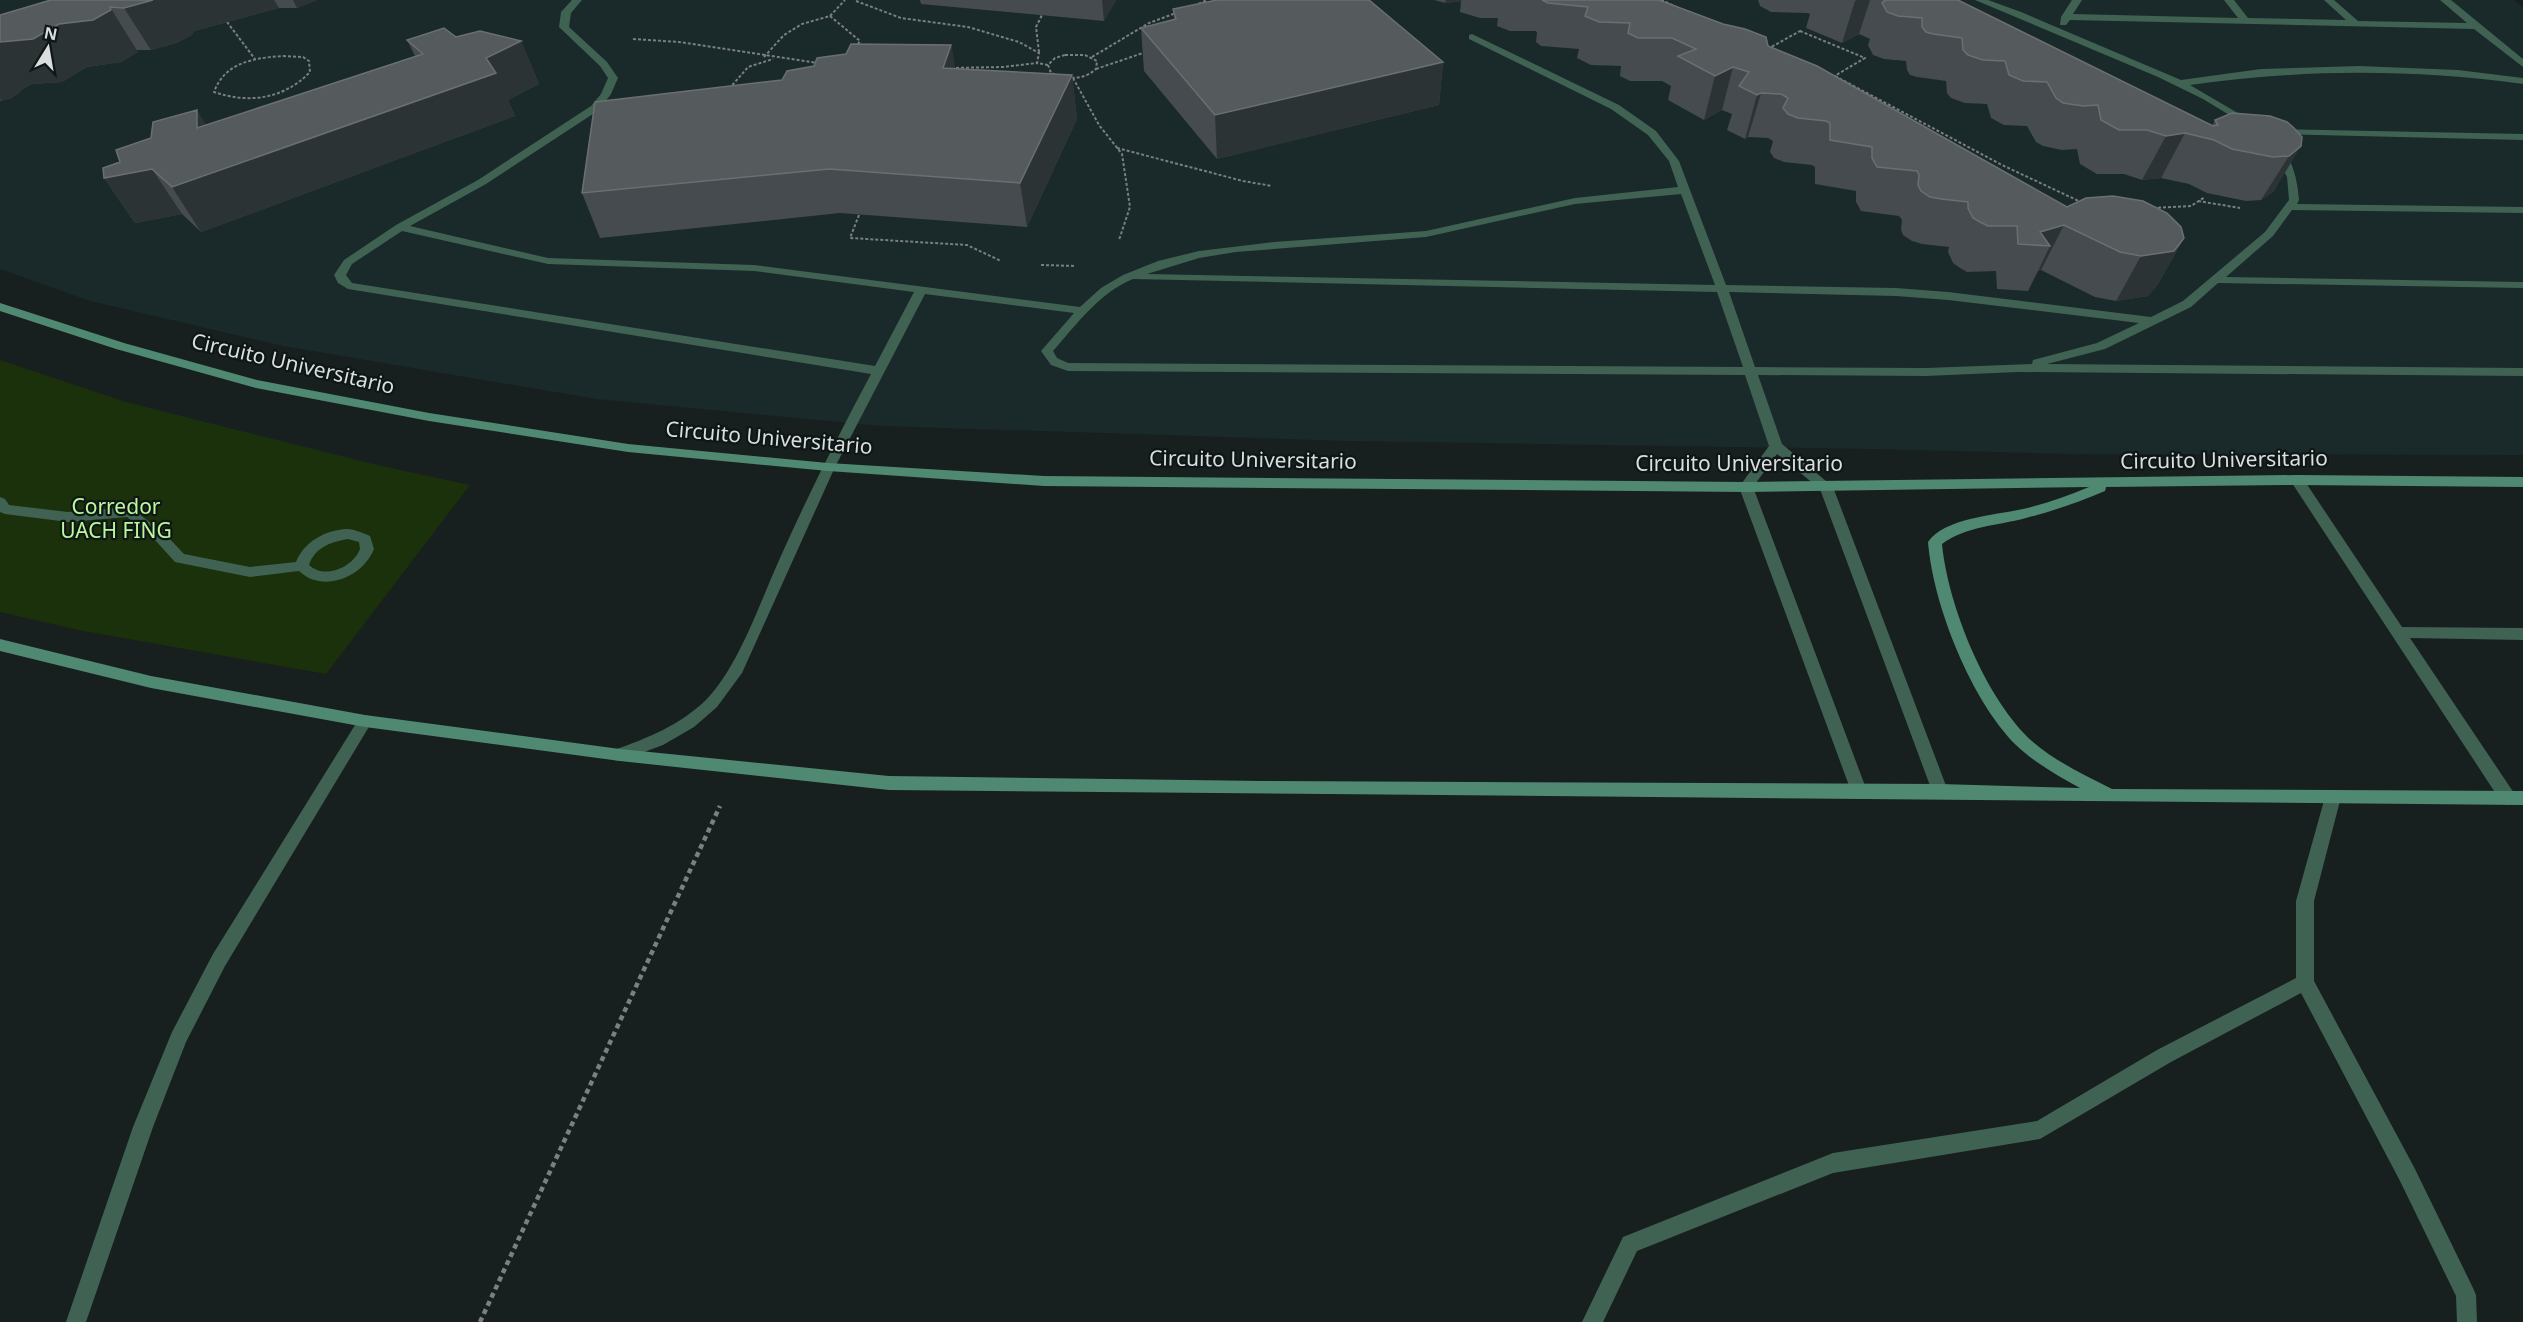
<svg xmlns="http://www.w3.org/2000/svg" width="2523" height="1322" font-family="'Noto Sans',sans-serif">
  <rect width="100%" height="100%" fill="#181f1f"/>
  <path fill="#1a2929" d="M0,0H2514L2523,7V455L2071,454L1869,449L1347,441L881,426L596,399L283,346L90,301L0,269Z"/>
  <path fill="#1a310b" d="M0,360L126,402L377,465L470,485L326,674L78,630L0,612Z"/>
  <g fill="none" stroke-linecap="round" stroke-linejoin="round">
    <path stroke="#7a7f7f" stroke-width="2" stroke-dasharray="3 2" stroke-linecap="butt" d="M1661,0L1679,8
      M856,1L901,18L968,27L1019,42L1039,53L1037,63L1048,65
      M1194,6L1207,0
      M830,16L860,41L856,47
      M224,18L255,59
      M1800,31L1865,58L1804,94L1739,65Z
      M633,39L679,42L818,63
      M1039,52L1036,27L1042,15
      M1065,55H1085L1097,61L1096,69C1083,81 1066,79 1051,73L1048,65L1055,58Z
      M283,56L303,57L309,61L310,72C284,99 249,104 214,92C225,62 254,58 283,56Z
      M764,57L784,35L802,24L830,16L845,0
      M1092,57L1149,23L1176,13
      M951,68L1003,67L1037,63
      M1096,69L1146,52
      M1835,76L2002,165L2083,203
      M1073,78L1099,125L1122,154L1130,207L1119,240
      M729,89L748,67L773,59
      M1117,148L1243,181L1272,186
      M2198,201L2240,208
      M2153,208L2191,206L2205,197
      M859,215L850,238L967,245L1001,261
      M1041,265L1076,266"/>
    <path stroke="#7a7f7f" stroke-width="4.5" stroke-dasharray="5 4" stroke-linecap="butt" d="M480,1322L720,806"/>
    <path fill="#3f6253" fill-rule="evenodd" d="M572,0H582L571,13L569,27L607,62L618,78L611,94L599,110L486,184L410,226L548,258L754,265L1080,307L1101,288L1123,275L1158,261L1199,251L1274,242L1426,231L1575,198L1678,187L1669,161L1648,135L1611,109L1469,39V35L1472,34L1619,105L1656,131L1679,161L1726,285L1896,288L1948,292L2151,317L2183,301L2265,232L2289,200L2287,177L2273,151L2278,148C2293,154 2298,185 2299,200L2297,204L2523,207V213L2292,210L2273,236L2226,277L2523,282V288L2218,283L2191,307L2105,349L2047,364L2523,368V376L2018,372L1926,376L1758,375L1782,444L1833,487L1948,791L1946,796L1940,798L1934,796L1932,791L1820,489L1777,454L1753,487L1867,791L1865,796L1859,798L1853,796L1851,791L1739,487L1769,446L1745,375L1068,371L1051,365L1041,351L1074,313L925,294L835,467L742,673L717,707L694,727L663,745L620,761L614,760L612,755L614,750C648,738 680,725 706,700C739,666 760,602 780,558C808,495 839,434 871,374L348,289L338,283L334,275L344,260L396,225L478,180L591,106L601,94L608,78L600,66L559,27L561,12ZM1681,194L1715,285L1147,274L1199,258L1236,252L1426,237L1575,204ZM402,231L548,264L754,271L914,292L875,366L352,283L346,275L352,264ZM1133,279L1717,292L1743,367L1068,363L1057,358L1053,351C1077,324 1099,293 1133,279ZM1729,292L1896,296L1948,300L2139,323L2097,343L2033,360L2032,364L1926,368L1755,367Z
      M1975,0H1988L2021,12L2181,80L2261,69L2359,66L2458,70L2523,78V84C2411,69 2302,69 2190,85L2253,122V126L2249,127L2203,99L2158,77Z
      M2072,0H2082L2073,14L2238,18L2224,0H2234L2248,18L2346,20L2324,0H2334L2358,21L2467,23L2440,0H2451L2523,59V67L2474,29L2070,20L2066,25H2060L2061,17Z
      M2278,129L2523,134V140L2274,134L2273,132Z
      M2297,475L2302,477L2402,627L2523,628V640L2410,638L2514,793L2516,798L2514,803L2508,805L2502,803L2290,480Z
      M365,715L370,717L373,721L370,725L225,966L186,1042L153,1127L86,1322H66L133,1127L172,1032L213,954L360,717Z
      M2333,790L2339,792L2341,797L2314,901V981L2414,1167L2473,1288L2476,1295L2477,1322H2457L2456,1296L2400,1181L2301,993L2171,1062L2040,1139L1833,1173L1637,1251L1603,1322H1582L1623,1237L1833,1153L2037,1121L2157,1050L2296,978V901L2325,797L2327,792Z"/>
    <path fill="#3f6253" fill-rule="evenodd" d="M0,497L5,499L9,505L68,512L130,507L165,534L184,554L250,567L296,562C304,542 325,530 347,529C354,529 363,533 370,536L374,549C363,577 323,594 299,571L250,577L175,562L155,540L127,517L68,522L5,514L0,512ZM348,539L359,542L360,549C353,567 325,580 309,565C315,547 331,542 348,539Z"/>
    <path fill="#4f8971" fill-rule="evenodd" d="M0,303L124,343L257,380L429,413L628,444L828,463L1044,476L1746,482L2297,475L2523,477V487L2297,485L2106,487L2105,491C2079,502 2053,511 2026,518C1996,526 1967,526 1942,544C1948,606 1986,700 2033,742C2056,762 2085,775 2112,789L2523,791V805L889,790L620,761L365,727L151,688L0,651V639L151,676L365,715L620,749L889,776L1263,781L1940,784L2080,788C2058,776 2035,763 2016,745C1971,700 1933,605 1928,542C1944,518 1996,515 2023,509C2045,504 2067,496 2089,487L1746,492L1044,486L828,471L628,452L429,421L256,388L116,349L0,311Z"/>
  </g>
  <path fill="#454b4e" d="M49,0H317L297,8H279L194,31L192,35L176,43L151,50H136L138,52L121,62L87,67L62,82L32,84L24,88L12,98L0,101V15Z
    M920,0H1116L1104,21L921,4Z
    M1434,0H1659L1768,46L2067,207L2184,238L2158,284L2148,296L2116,301L2095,297L2041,270L2038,271L2028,291L1997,289L1996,271L1967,272L1960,268L1953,263L1948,252L1949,247L1922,244L1912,241L1903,235L1901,230L1902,220L1899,216L1861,211L1856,202V191L1815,184V167L1812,165L1784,162L1774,158L1770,152L1773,141L1768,138L1748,137L1745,139L1727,130L1732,114L1722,110L1704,120L1668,100L1671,86L1662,81H1630L1620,76L1621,66L1591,65L1577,58L1579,49L1541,46L1536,42L1537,33L1536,31H1510L1497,26L1498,18H1480L1460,12L1461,1L1445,3Z
    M1758,0H1958L2212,126L2215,120L2302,137L2274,191L2261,200L2246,201L2207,193L2189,184L2161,178L2142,180L2124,174H2097L2080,164L2077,149L2062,150L2043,146L2036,142L2027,126L2004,125L1991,118L1987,104L1965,103L1951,98L1947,93L1946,81L1917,77L1910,75L1907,70L1906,61L1884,59L1873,55L1868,45L1870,39L1859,34L1842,43L1806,28L1810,14L1807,13L1771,12L1760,6Z
    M1173,9L1443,62L1439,105L1217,159L1144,71L1141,28L1174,19Z
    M456,37L521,41L539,84L508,100L515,116L201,232L182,214L135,223L104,178L120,162L151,138L206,125L415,56L407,40Z
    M951,45L955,69L1072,75L1077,119L1027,227L840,213L600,238L582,193L782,80Z"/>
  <path fill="#2c3335" d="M153,0H274L279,8L194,31L192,35L176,43L151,50L124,8Z
    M293,0H317L297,8Z
    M1102,0H1116L1104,21Z
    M1446,0H1461V1L1445,3Z
    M1857,0H1870L1859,34L1842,43L1855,1Z
    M110,7L138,52L121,62L87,67L62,82L32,84L24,88L12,98L2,101L0,99V42Z
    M521,41L539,84L508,100L515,116L201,232L172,187L197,128V110L224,154L486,58Z
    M951,45L959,88L943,68Z
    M1443,62L1439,105L1217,159L1215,115Z
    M1733,67L1722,110L1704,120L1715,76Z
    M1072,75L1077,119L1027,227L1020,183Z
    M1761,93L1748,137L1745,139L1757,95Z
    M2185,133L2161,178L2142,180L2166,136Z
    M2301,146L2274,191L2261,200L2289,156Z
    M152,169L182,214L135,223L104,178Z
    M2064,225L2041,270L2038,271L2050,246L2040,232Z
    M2184,238L2158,284L2148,296L2116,301L2141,256Z"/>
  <path fill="#555b5d" stroke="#6a6f72" stroke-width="1.5" d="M51,0H153L124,8L110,7L111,10L93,20L59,24L33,39L0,42V15Z
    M1217,0H1369L1443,62L1215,115L1141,28L1176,19L1173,9Z
    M1542,0H1659L1723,24L1745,29L1766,37L1768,46L1817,66L2067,207L2086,198L2113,196L2143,201L2167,213L2181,227L2184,238L2174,251L2141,256L2120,252L2064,225L2040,232L2050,246L2018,244L2017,226H1988L1980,222L1973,218L1968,208V202L1941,199L1930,197L1921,191L1918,185L1919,175L1917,171L1877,167L1872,158V147L1830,140V123L1826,121L1798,118L1788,114L1783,108L1788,98L1781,94L1761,93L1757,95L1739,86L1749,72L1733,67L1715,76L1678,56L1696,49L1672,38H1638L1628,33L1630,23L1599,22L1585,16L1588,7L1548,3Z
    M1885,0H1958L2213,126L2218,125L2215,120L2232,113L2270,116L2287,122L2294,128L2302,137L2301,146L2289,156L2273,157L2232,149L2214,140L2185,133L2166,136L2147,130H2119L2101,120L2098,105L2083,106L2063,103L2056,98L2047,82L2023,81L2009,75L2005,61L1983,60L1968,55L1963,50L1962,38L1933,34L1926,32L1922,27V18L1898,16L1887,12L1882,3Z
    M444,28L456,37L480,31L521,41L486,58L496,73L172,187L152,169L104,178L103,168L120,162L116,150L151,138L153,122L197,110V128L423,54L407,40Z
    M851,44L951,45L943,68L1072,75L1020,183L829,169L582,193L595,102L782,80L787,71L814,66L817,58L846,54Z"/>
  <g text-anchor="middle" stroke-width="4.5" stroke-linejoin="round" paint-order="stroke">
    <g font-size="21" fill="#dadede" stroke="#0f1616">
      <text transform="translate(293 364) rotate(13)" y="7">Circuito Universitario</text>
      <text transform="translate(769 438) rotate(5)" y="7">Circuito Universitario</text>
      <text transform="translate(1253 460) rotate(1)" y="7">Circuito Universitario</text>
      <text transform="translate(2224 460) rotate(-1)" y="7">Circuito Universitario</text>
      <text x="1739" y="471">Circuito Universitario</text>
    </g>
    <g font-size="21" fill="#bbf89b" stroke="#0f1616">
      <text x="116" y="514">Corredor<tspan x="116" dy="24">UACH FING</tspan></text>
    </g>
  </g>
  <g transform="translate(48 48) rotate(11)" stroke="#0f1616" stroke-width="4.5" paint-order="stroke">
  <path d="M0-4.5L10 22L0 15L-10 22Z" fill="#dadede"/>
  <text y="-9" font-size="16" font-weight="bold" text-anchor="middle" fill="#dadede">N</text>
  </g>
</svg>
